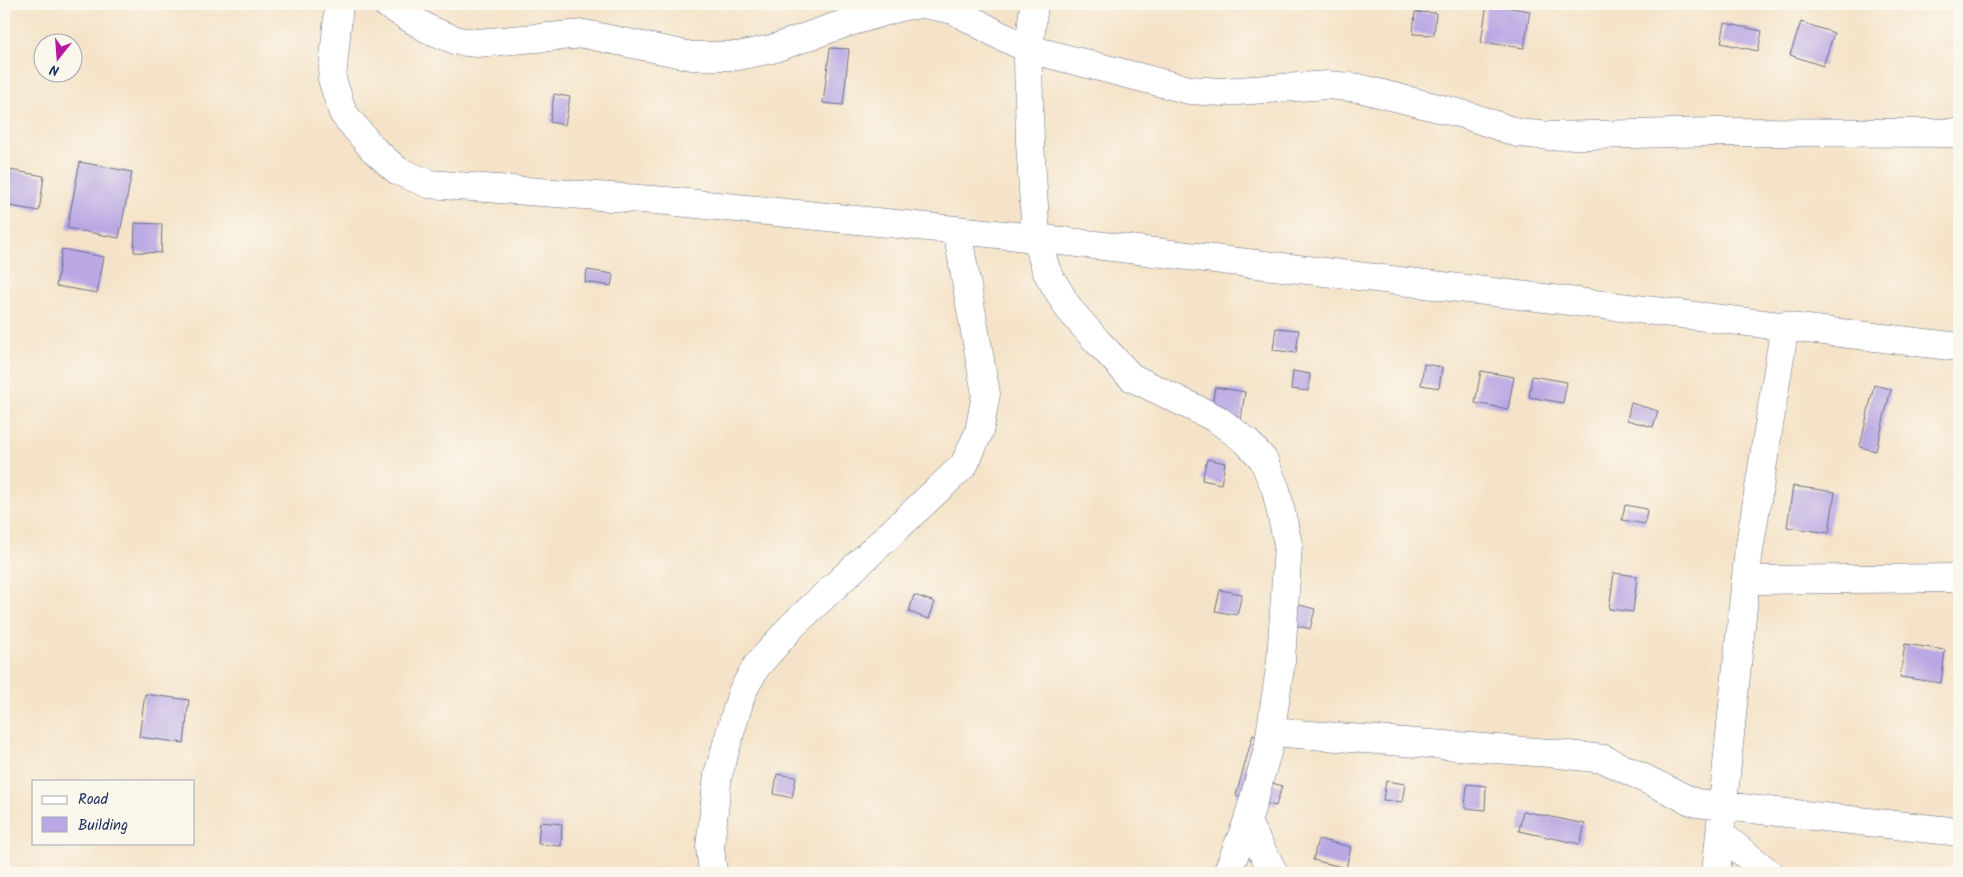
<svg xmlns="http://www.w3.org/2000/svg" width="1963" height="877" font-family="Kalam,sans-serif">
  <rect width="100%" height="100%" fill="#fbf7ec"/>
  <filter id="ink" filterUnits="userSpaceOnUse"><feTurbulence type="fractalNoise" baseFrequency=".02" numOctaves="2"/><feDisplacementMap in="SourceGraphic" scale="10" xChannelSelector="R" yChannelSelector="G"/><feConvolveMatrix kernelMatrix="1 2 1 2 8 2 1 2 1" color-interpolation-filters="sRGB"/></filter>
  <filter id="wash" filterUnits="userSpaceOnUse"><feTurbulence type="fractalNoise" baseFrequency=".0096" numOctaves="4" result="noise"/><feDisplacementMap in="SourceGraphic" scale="20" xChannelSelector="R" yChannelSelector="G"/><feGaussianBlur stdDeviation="1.12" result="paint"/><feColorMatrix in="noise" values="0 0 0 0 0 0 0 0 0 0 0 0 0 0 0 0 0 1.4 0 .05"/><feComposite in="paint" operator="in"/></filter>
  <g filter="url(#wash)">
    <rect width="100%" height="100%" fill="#f4e3c8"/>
    <g id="blocks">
      <path fill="#b9a8e4" d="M1487,4L1530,11L1524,48L1481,42Z
        M1415,12L1436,13L1434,35L1413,34Z
        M1801,22L1834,33L1823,66L1790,55Z
        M1725,23L1762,31L1758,51L1721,43Z
        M830,48L849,49L843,105L823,103Z
        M554,94L570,97L565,125L550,122Z
        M80,162L132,172L119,238L67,228Z
        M4,169L44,176L39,211L4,205Z
        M135,223L162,224L161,253L134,252Z
        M62,249L104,257L97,293L56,286Z
        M587,270L613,274L611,286L585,282Z
        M1276,328L1299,330L1296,353L1273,350Z
        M1424,364L1442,367L1439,388L1421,385Z
        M1293,371L1310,374L1308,391L1291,389Z
        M1481,371L1514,377L1508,409L1475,403Z
        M1532,376L1567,382L1563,403L1529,397Z
        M1874,385L1891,389L1876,451L1860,447Z
        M1215,387L1245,392L1240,426L1210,421Z
        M1631,403L1658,411L1653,427L1627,420Z
        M1207,459L1225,463L1221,484L1202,480Z
        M1793,486L1835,492L1829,533L1787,527Z
        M1625,505L1647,509L1645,524L1622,520Z
        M1614,573L1637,576L1633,612L1609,609Z
        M1220,590L1242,594L1237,615L1215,611Z
        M914,595L935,602L929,619L909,612Z
        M1292,603L1315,609L1310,629L1287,623Z
        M1905,644L1945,650L1941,683L1900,677Z
        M145,694L189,700L184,743L139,737Z
        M1253,735L1270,740L1259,779L1282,786L1276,806L1236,795Z
        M777,774L796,777L792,798L774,794Z
        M1386,781L1405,784L1402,802L1383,800Z
        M1467,784L1486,786L1485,810L1465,808Z
        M1523,811L1585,824L1580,844L1519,831Z
        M540,822L562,824L561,846L538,844Z
        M1318,839L1351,847L1346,868L1313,860Z"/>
    </g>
  </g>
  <g filter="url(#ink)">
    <use href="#blocks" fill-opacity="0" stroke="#676e83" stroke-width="1"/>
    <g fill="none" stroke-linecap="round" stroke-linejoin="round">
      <g stroke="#676e83" stroke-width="29">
        <path id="minor" d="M339,4L332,79L343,113L374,150L398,171L429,184L667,201L1036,238L1959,347
          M387,4L428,29L458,41L477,43L584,34L692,56H738L772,49L846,23L904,6L923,4L954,10L997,34L1029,49L1189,90L1222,92L1328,85L1359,88L1466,115L1518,133L1550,136L1717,132L1959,133
          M1034,4L1028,60L1030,142L1036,238L1047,272L1069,309L1097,341L1131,377L1217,419L1246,441L1263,459L1276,490L1288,544L1281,661L1268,749L1247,823L1227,873
          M1746,580L1959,578
          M1271,732L1550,753L1604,759L1691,801L1697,803L1959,832
          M1247,823L1274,873
          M1720,834L1769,873
          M713,873L710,847L718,775L742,692L756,667L791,627L964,465L979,432L986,394L957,230
          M1716,873L1748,557L1785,325"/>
      </g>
      <use href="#minor" stroke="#fff" stroke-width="28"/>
    </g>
  </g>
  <rect width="1963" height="877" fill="none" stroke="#fbf7ec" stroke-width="20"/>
  <rect x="32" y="780" width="162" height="65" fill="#fbf7ec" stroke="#a1a7b3"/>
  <rect x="42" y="796" width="25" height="8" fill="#ffffff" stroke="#a1a7b3"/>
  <text x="78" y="804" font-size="15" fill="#1b2f5e">Road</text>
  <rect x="42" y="817" width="25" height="15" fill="#b9a8e4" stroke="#a1a7b3"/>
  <text x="78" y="830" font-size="15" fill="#1b2f5e">Building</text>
  <g transform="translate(58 58) rotate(197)"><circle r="24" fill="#fbf7ec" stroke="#a1a7b3"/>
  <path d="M0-4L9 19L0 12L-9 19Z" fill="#b5179e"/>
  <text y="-8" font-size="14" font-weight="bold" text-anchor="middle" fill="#1b2f5e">N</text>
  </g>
</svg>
